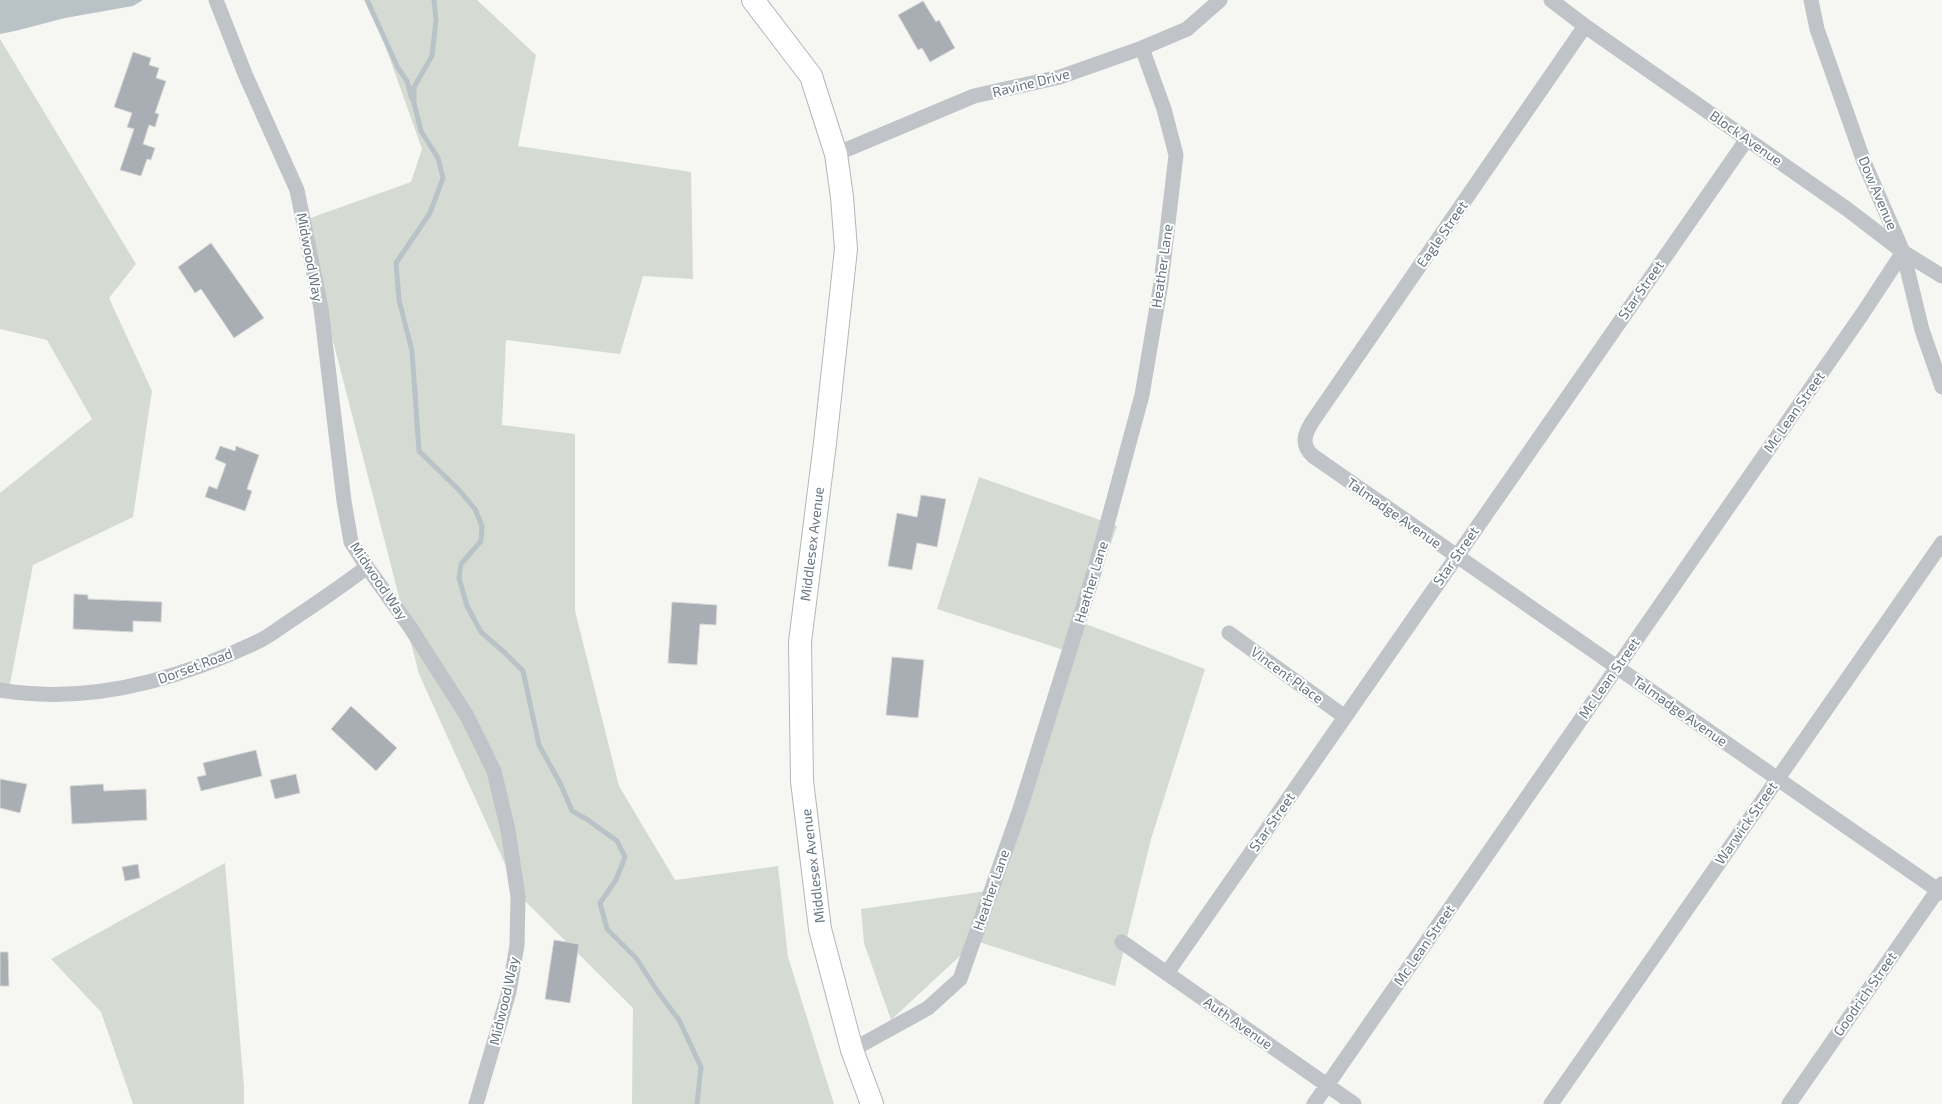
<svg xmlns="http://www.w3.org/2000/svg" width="1942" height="1104" font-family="'Exo 2',sans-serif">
  <rect width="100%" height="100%" fill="#f6f6f3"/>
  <path fill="#d5dbd3" d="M369,0H477L536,55L518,146L691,172L693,279L643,276L620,354L506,340L502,425L575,434V611L619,786L675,880L778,866L788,957L834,1104H632L633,1008L519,895L419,674L302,221L411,182L422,149Z
    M0,39L136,264L109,298L152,391L133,517L33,565L7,699L0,698V493L92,419L47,340L0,329Z
    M979,477L1117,526L1083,623L1205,669L1151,839L1115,986L976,941L891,1020L864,943L861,909L994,890L1073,653L937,609Z
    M225,863L244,1087V1104H133L101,1012L51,959Z"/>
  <path fill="#b9c2c7" d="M0,0H143L133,6L65,18L15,31L0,34Z"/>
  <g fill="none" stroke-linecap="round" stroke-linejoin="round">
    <path stroke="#b9c2c7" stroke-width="5" d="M367,0L398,68L407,81L412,99
      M434,0L436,20L432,56L414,87V103L421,131L438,158L443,178L430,213L396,263L399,300L412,351L419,451L459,490L475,509L482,526L481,541L461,564L459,578L467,606L481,632L504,652L523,671L539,745L561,785L572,811L588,820L617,841L625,857L616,880L600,903L607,929L636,958L658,992L679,1020L701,1067L697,1104"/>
  </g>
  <path fill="#a8aeb3" stroke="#d8d8d6" d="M923,1L936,22L939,20L955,48L930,62L922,48L918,50L898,15Z
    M133,52L151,58L149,65L159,68L156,78L166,81L155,113L159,114L155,127L149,125L143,144L155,148L151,160L147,159L141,176L120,170L134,129L127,127L132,113L114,107Z
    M211,243L264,318L234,338L201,289L195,293L178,267Z
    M220,446L235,451L236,446L259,455L247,489L252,491L245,511L205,497L209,486L217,489L226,464L215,459Z
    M921,495L946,499L937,547L917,543L912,570L888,566L897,513L917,517Z
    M74,594L88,595V599L162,602L161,622L133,621V632L73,629Z
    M672,602L717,605L716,625L700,624L697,665L668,663Z
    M892,657L924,660L918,718L886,715Z
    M351,706L397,748L376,771L331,729Z
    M256,750L262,776L201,791L197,777L206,775L203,763Z
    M296,774L300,793L275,799L270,780Z
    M0,779L27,784L20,813L0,808Z
    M103,784L104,791L146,789L147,820L72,824L70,786Z
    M138,864L140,878L125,881L122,867Z
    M554,940L579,944L570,1003L545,999Z
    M0,952H8L9,986H0Z"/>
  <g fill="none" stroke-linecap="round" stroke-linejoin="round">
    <g stroke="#b3b7bb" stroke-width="24">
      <path id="secondary" d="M753,0L811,76L836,154L842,197L846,249L825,443L800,642L802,781L820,929L852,1050L872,1104"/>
    </g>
    <path stroke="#c0c3c7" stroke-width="15" d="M216,0L245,74L297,190L321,308L344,501L351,542L367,567L410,627L467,716L494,771L508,830L518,897L517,945L509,992L476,1104
      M1551,0L1585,26L1847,209L1903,252L1942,276
      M1811,0L1817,29L1864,162L1903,252L1922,330L1942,387
      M1585,26L1312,422C1304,435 1301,445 1313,456L1942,893
      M836,154L974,96L1060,77L1142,48L1187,29L1220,0
      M1229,633L1345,717
      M0,690C88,705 180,679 259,641C269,636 278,629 287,623C314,605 341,587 367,567
      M1122,942L1354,1104
      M1167,973L1747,139
      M852,1050L928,1008L960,979L1020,809L1095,569L1142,395L1161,283L1176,155L1164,109L1142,48
      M1314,1104L1863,313L1903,252
      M1551,1104L1942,543
      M1789,1104L1942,884"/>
    <use href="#secondary" stroke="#fff" stroke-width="22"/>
  </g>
  <g text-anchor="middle" stroke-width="4" stroke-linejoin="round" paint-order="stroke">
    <g font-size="14" fill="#687481" stroke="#fff">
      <text transform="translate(1031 83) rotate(-14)" y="5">Ravine Drive</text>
      <text transform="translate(1746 138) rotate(35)" y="5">Block Avenue</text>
      <text transform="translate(1878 193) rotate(67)" y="5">Dow Avenue</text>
      <text transform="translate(1442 234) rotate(-55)" y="5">Eagle Street</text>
      <text transform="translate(310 257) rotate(79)" y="5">Midwood Way</text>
      <text transform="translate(1162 266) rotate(-82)" y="5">Heather Lane</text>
      <text transform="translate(1641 290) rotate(-55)" y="5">Star Street</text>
      <text transform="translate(1794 412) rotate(-55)" y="5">Mc Lean Street</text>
      <text transform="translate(1394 513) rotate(35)" y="5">Talmadge Avenue</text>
      <text transform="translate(812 544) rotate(-83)" y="5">Middlesex Avenue</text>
      <text transform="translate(1456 556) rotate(-55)" y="5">Star Street</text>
      <text transform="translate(379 581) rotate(56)" y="5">Midwood Way</text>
      <text transform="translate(1091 582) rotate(-73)" y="5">Heather Lane</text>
      <text transform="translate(195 666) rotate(-20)" y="5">Dorset Road</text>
      <text transform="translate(1287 675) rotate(36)" y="5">Vincent Place</text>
      <text transform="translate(1609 678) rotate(-55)" y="5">Mc Lean Street</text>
      <text transform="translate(1680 711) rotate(35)" y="5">Talmadge Avenue</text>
      <text transform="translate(1272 822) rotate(-55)" y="5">Star Street</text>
      <text transform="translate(1746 823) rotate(-55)" y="5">Warwick Street</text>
      <text transform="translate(813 866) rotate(-97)" y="5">Middlesex Avenue</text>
      <text transform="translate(991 890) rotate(-71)" y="5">Heather Lane</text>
      <text transform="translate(1424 945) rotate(-55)" y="5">Mc Lean Street</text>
      <text transform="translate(1865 994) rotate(-55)" y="5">Goodrich Street</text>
      <text transform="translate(504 1001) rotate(-77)" y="5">Midwood Way</text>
      <text transform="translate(1238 1023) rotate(35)" y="5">Auth Avenue</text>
    </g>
  </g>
</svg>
